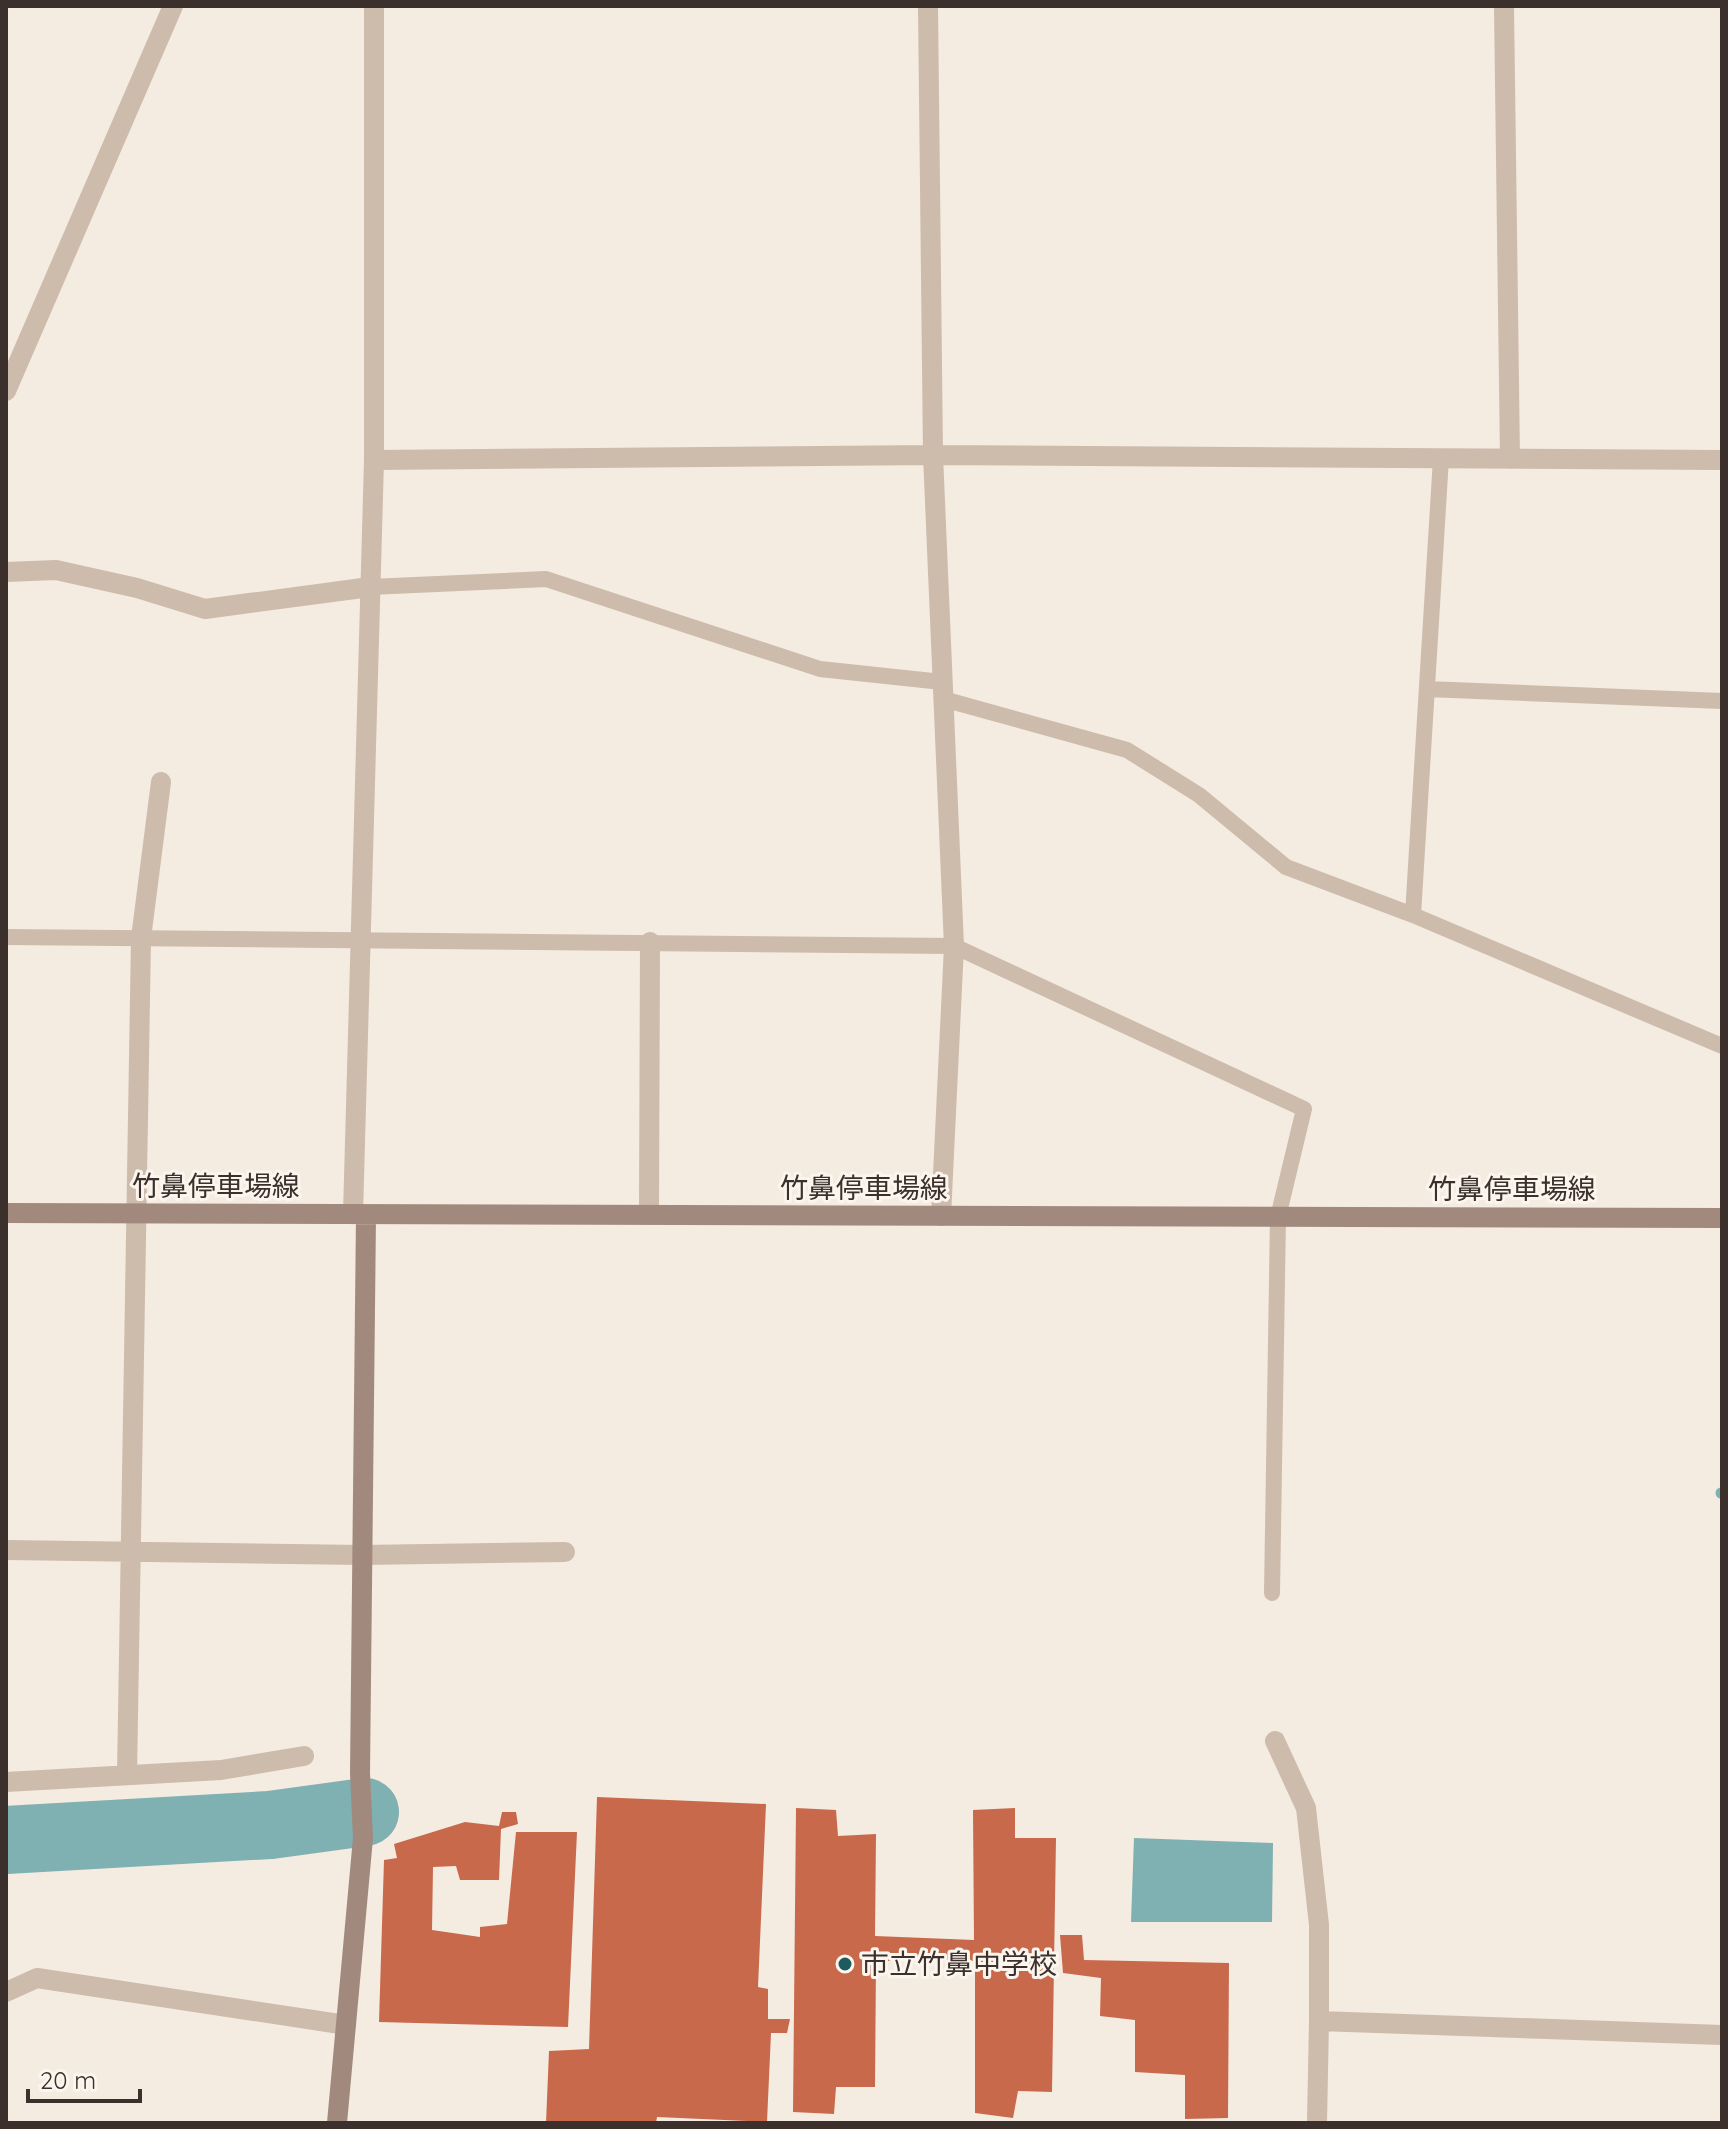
<svg xmlns="http://www.w3.org/2000/svg" width="1728" height="2129" font-family="Quicksand,'Noto Sans JP',sans-serif">
  <rect width="100%" height="100%" fill="#f4ebe1"/>
  <path fill="#7fb0b2" d="M1134,1838L1273,1843L1272,1922H1131Z"/>
  <g fill="none" stroke-linecap="round" stroke-linejoin="round">
    <path stroke="#7fb0b2" stroke-width="11" d="M1721,1493H1722"/>
    <path stroke="#7fb0b2" stroke-width="68" d="M6,1840L270,1825L365,1812"/>
  </g>
  <path fill="#c8694b" d="M597,1797L766,1804L758,1987L768,1989V2019H790L787,2033H771L767,2122L657,2117L656,2123H546L549,2051L589,2049Z
    M796,1808L836,1810L838,1836L876,1834L875,1936L974,1940L973,1810L1015,1808V1838H1056L1052,2092L1018,2091L1013,2118L975,2113V1961H876L875,2087H836L834,2114L793,2112Z
    M502,1812H516L518,1824L501,1829L499,1880H460L456,1866L433,1867L432,1930L480,1937V1927L507,1924L516,1832H577L568,2027L379,2022L384,1860L397,1858L394,1844L465,1822L499,1826Z
    M1060,1935H1082L1084,1960L1229,1963L1228,2118L1185,2119V2075L1135,2072V2020L1100,2016L1101,1978L1063,1973Z"/>
  <g fill="none" stroke-linecap="round" stroke-linejoin="round">
    <path stroke="#cdbbac" stroke-width="16" d="M370,587L546,579L820,669L942,682
      M1427,689L1722,701
      M943,699L1127,750L1199,795L1286,867L1413,915L1722,1046
      M1413,915L1441,458
      M6,937L954,946L1304,1109L1278,1217L1272,1593"/>
    <path stroke="#cdbbac" stroke-width="20" d="M928,6L933,455L954,946L941,1216
      M1504,6L1510,459
      M6,391L173,6
      M374,460L933,455L1722,460
      M6,572L56,570L137,588L205,609L370,587
      M353,1214L374,460V6
      M649,1215L650,942
      M6,1550L362,1555L565,1552
      M1275,1741L1306,1808L1319,1925V2021
      M127,1775L141,938L161,782
      M6,1782L221,1770L304,1756
      M6,1992L37,1978L346,2025
      M1317,2123L1319,2021L1722,2035"/>
    <path stroke="#a18a7d" stroke-width="20" d="M6,1213L1722,1218
      M337,2123L363,1838L360,1773L366,1215"/>
  </g>
  <circle fill="#1f5a5e" stroke="#fbf5ee" stroke-width="3" cx="845" cy="1964" r="8"/>
  <g text-anchor="middle" stroke-width="6" stroke-linejoin="round" paint-order="stroke">
    <g font-size="28" fill="#3b302b" stroke="#fbf5ee">
      <text x="216" y="1196">竹鼻停車場線</text>
      <text x="864" y="1198">竹鼻停車場線</text>
      <text x="1512" y="1199">竹鼻停車場線</text>
    </g>
    <g font-size="28" fill="#3b302b" stroke="#fbf5ee" text-anchor="start">
      <text x="861" y="1974">市立竹鼻中学校</text>
    </g>
  </g>
  <rect width="1728" height="2129" fill="none" stroke="#3b302b" stroke-width="16"/>
  <path d="M28 2089v12h112v-12" fill="none" stroke="#3b302b" stroke-width="4"/>
  <text x="40" y="2089" font-size="24" fill="#3b302b" stroke="#fbf5ee" stroke-width="6" paint-order="stroke">20 m</text>
</svg>
